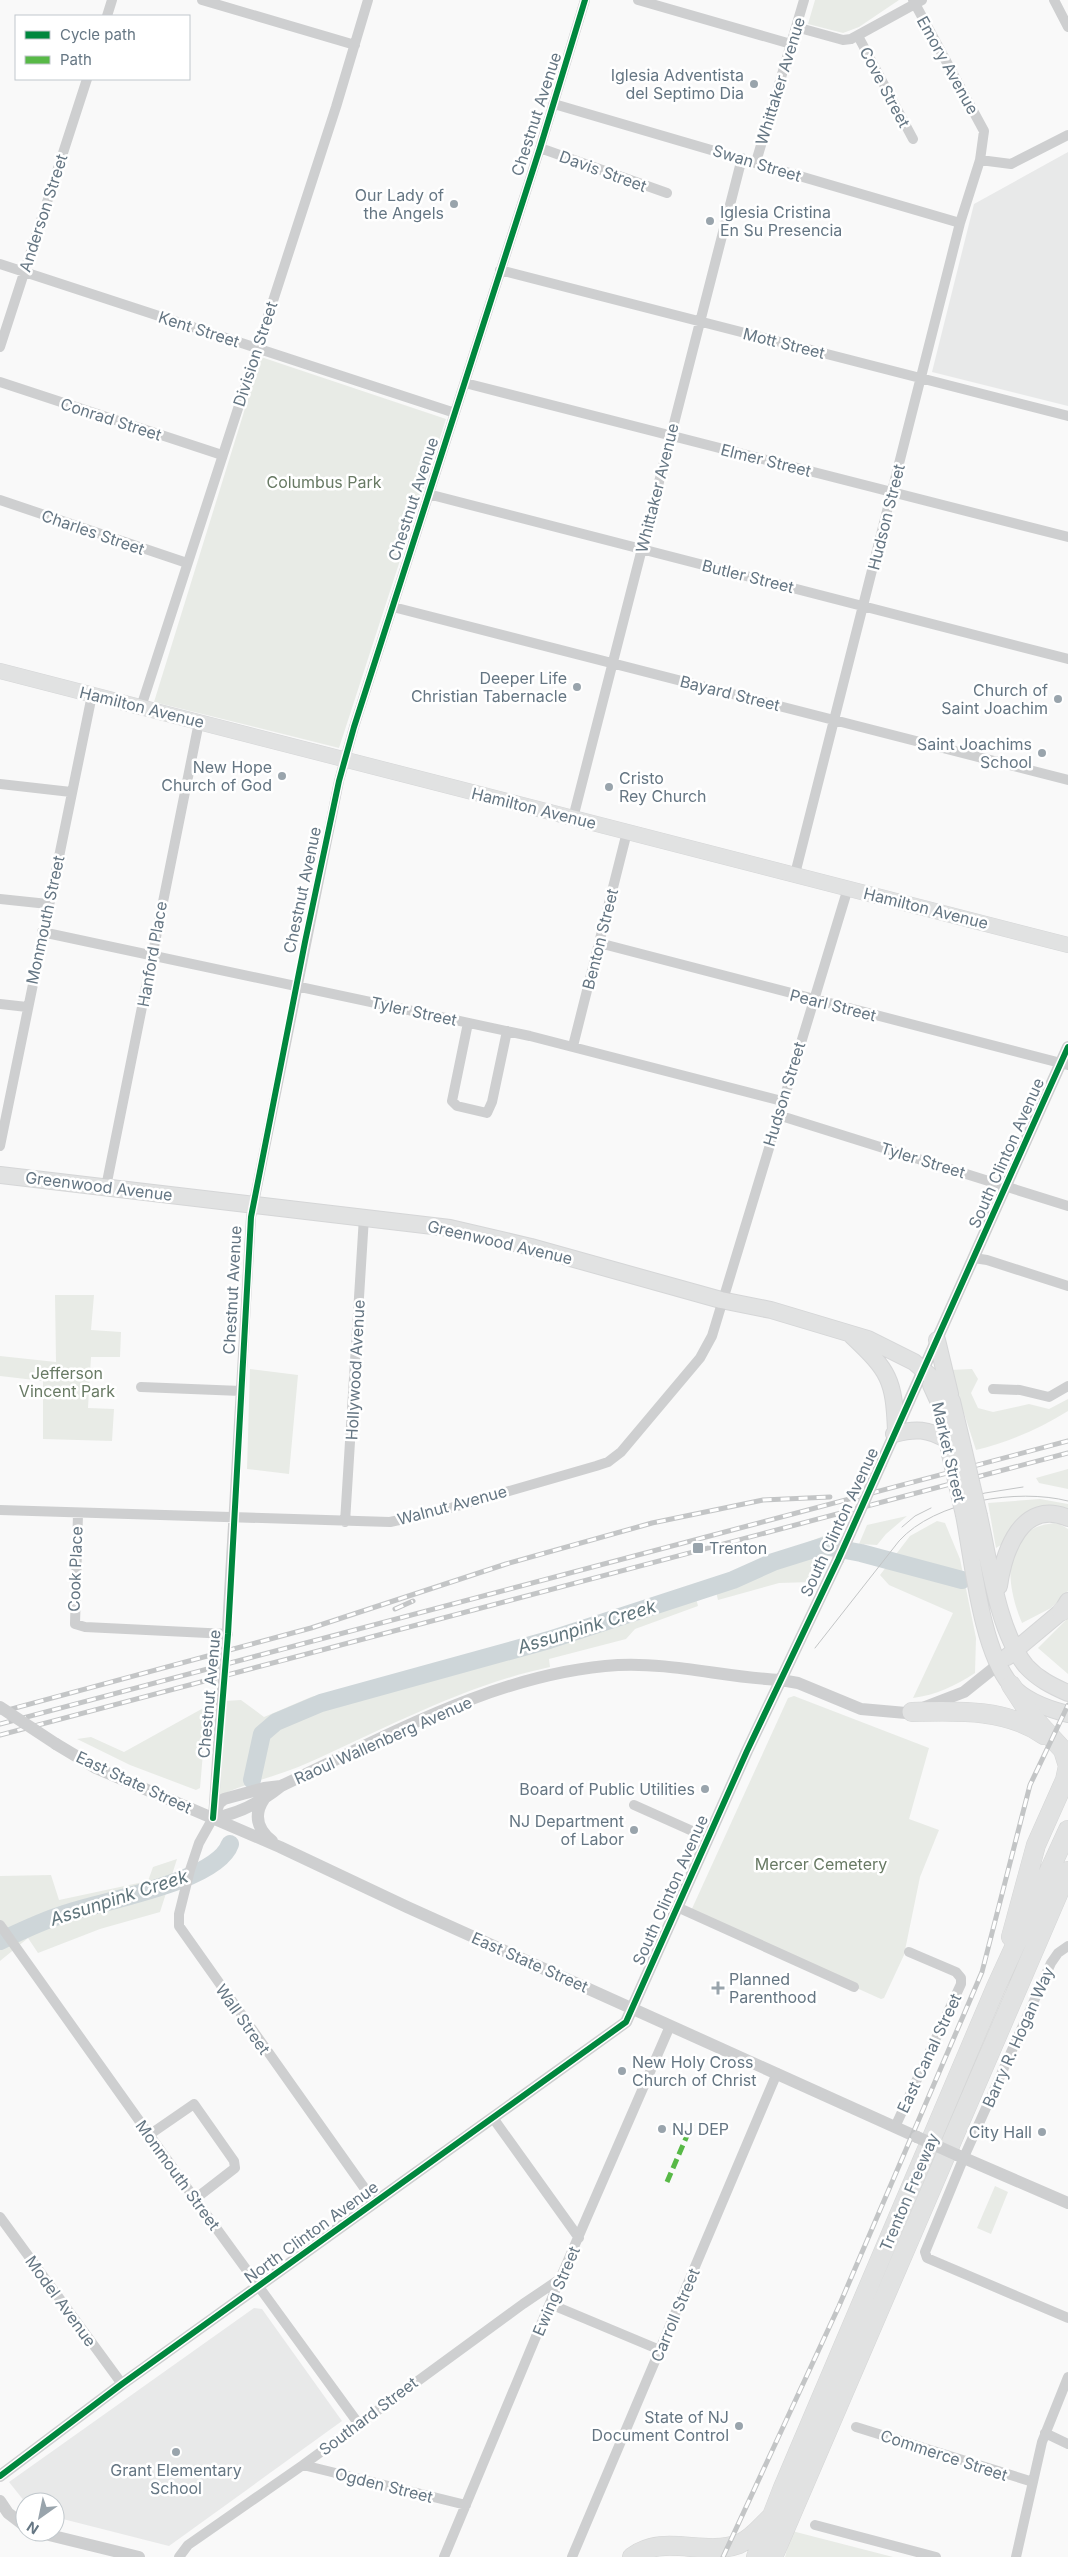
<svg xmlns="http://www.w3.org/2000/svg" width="1068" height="2557" font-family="Inter,sans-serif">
  <rect width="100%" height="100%" fill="#f9f9f9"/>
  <path fill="#e8e9e9" d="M1068,152V406L932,372L974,204Z
    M254,2308L262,2309L342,2421L169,2546L55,2517V2502H25L9,2482Z"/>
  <path fill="#e8ebe6" d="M815,0H899L859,27L843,33L808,24Z
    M261,357L446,419L339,748L154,702Z
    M55,1295H94L91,1330L121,1332L120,1357H91L88,1408L114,1409L112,1441L43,1439V1381L0,1376V1356L56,1362Z
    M250,1369L298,1375L289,1474L247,1469Z
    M972,1369L978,1379L971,1393L978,1408L993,1412L1029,1404L1049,1409L1068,1399V1411C1039,1429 1009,1442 976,1450L950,1370Z
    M1068,1469V1489L1039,1483L1036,1478Z
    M1040,1499L1068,1504V1513L1059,1508L996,1548L988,1503Z
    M907,1516L886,1534L877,1545L859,1544L867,1525Z
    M937,1521L945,1523L960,1559L976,1638L975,1673C955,1686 936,1695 913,1698L953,1613L889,1585L880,1575L910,1536Z
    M1058,1523L1068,1529V1591L1051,1608L1022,1623C1005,1583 999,1525 1058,1523Z
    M839,1530L812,1582L779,1583L718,1600L713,1579Z
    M693,1586L698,1606L635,1629L626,1639L549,1659L550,1667C465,1685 388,1727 310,1762C279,1776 247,1782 217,1797L225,1701L241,1700L264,1717L311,1697L566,1630Z
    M1068,1618V1674L1038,1648Z
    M794,1696L929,1748L909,1819L939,1830L920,1877L904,1955L884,1998L881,1999L690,1913L788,1698Z
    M207,1706L200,1788L196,1790L130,1765L77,1739L91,1737L124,1752Z
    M177,1859L160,1912L100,1929L38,1953L28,1938L0,1961V1876L51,1875L59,1900L148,1881L153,1867Z
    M995,2186L1008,2192L991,2234L977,2228Z
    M792,2531L893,2557H785Z"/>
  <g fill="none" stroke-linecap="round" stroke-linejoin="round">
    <path stroke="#ced6d9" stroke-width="18" d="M252,1780L262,1734L276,1722L321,1703L549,1640L733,1580L773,1562L824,1546L861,1553L962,1580
      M0,1941C21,1931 42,1921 64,1914C101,1901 217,1882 230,1844"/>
    <g stroke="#d5d6d7" stroke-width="16">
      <path id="secondary" d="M0,671L1068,945"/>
    </g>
    <g stroke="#d5d6d7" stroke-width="18">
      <path id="primary" d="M0,1175L450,1228L531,1247L721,1300L771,1310L868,1339L914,1362L936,1381L952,1401L963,1447
        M852,1336C889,1371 894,1379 896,1431
        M937,1340L950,1394
        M931,1385L941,1407L950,1454
        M894,1434C916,1428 928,1429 947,1440
        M964,1515C973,1560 981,1650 1011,1685C1024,1700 1048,1709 1068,1714
        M979,1516C989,1560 998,1632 1026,1666C1038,1679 1052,1686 1068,1693
        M999,1586C1004,1551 1022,1498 1068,1518
        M1007,1657L1062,1611L1068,1601"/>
    </g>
    <g stroke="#d5d6d6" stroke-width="20">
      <path id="motorway" d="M1062,1611L1068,1607
        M1011,1685L1030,1714L1063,1750L1068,1766L1065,1780L1036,1845L1011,1937
        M912,1712C955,1711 1006,1708 1044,1735
        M632,2557C664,2533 703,2557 739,2544C751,2539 760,2528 769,2519
        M756,2557L782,2490L996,1987L1068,1830
        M773,2557L1068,1871"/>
    </g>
    <path stroke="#cecfd0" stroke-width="10" d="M202,0L355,45
      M638,0L791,44
      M1054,0L1068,27
      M107,16L112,0
      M796,27L843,40L851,39L922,0
      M858,36L913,139
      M554,104L960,223
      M540,148L667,193
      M980,160L1011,164L1068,135
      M756,162L804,0
      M0,264L455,413
      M500,270L1068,416
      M0,347L87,79
      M0,382L222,455
      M465,383L1068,537
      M428,494L1068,659
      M0,500L187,563
      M393,607L1068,780
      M141,707L336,107L368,0
      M0,784L71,792
      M573,818L742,158
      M795,874L960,223L980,160L984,131L913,0
      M0,899L48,904
      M42,932L530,1036L782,1101
      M599,943L1068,1065
      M0,1004L27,1007
      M468,1023L452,1101L457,1106L487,1113L492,1102L507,1031
      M573,1046L627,832
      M778,1115L1068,1206
      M0,1146L92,695
      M106,1187L199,722
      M974,1258L987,1260L1068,1286
      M141,1387L241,1391
      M993,1389L1020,1390L1049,1397L1068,1386
      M0,1510L390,1522L433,1513L596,1466L608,1462L621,1452L700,1358L712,1336L848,888
      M78,1514L75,1624L85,1627L228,1634
      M345,1522L364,1217
      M226,1645L251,1217L339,781L354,727L540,148L585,0
      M221,1702L213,1818L199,1843L190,1870L179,1914V1926L375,2203
      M634,1805L708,1838
      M677,1907L854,1987
      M0,1925L195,2199L358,2423
      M1068,1946L1058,1953L1051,1963L964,2157L925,2252L927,2258L1068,2318
      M493,2118L579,2238
      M895,2127L961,1984V1978L956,1972L909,1952
      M149,2135L194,2104L234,2161L235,2168L195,2199
      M0,2217L122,2384
      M550,2304L660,2350
      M856,2427L1033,2482
      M1045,2433L1068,2444
      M303,2465L466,2505
      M815,2525L936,2557
      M179,2557L188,2545L303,2465L523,2304L560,2279
      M444,2557L560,2279L670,2026
      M572,2557L777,2073
      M1016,2557L1042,2442L1068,2377"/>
    <path stroke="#cecfd0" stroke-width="12" d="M881,1464L1068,1047
      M56,1744L96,1768L280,1847L407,1907L917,2137
      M264,1799C253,1815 257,1829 272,1841
      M213,1818C239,1814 261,1802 281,1786C387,1736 500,1672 618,1665C669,1662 729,1678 781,1680L798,1683L861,1709L906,1713L912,1712L964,1692L999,1664
      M213,1818L219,1803L224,1799L264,1788L281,1786
      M957,2155L1068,2203
      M0,2476L122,2384L626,2022L747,1751L838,1560
      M0,2501L8,2513L25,2526
      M37,2532L139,2557"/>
    <use href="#secondary" stroke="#e1e2e2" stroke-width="15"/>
    <use href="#primary" stroke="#e1e2e2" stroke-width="16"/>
    <use href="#motorway" stroke="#e1e2e2" stroke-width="19"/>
    <path stroke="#c3c5c6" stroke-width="1" d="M955,1501L985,1493L1023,1487
      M902,1527L915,1516L931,1508
      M815,1648L899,1541C935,1501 1018,1488 1068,1501"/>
    <g stroke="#c3c5c6" stroke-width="5">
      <path id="rail" d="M395,1609L413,1601
        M0,1712L311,1628L506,1564L652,1523L763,1500L830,1497
        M0,1724L1068,1441
        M0,1735L1068,1453
        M723,2557L839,2306L982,1972L1030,1785L1068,1705"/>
    </g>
    <use href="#rail" stroke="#fff" stroke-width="3" stroke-dasharray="9" stroke-linecap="butt"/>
    <g stroke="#d5d6d7" stroke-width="18" stroke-linecap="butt">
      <path id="primary-bridge" d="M963,1447L979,1516
        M950,1454L964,1515"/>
    </g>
    <path stroke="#cecfd0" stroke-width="10" d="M221,1702L226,1645"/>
    <path stroke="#cecfd0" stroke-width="12" d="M838,1560L881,1464
      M0,1707L56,1744
      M917,2137L957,2155"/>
    <use href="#primary-bridge" stroke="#e1e2e2" stroke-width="16"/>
    <path stroke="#58b947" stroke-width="5" stroke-dasharray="10 5" stroke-linecap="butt" d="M667,2182L692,2124"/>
    <g stroke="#fff" stroke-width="9">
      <path id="cycleway" d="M213,1818L228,1634L251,1217L305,942L339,781L354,727L540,148L585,0
        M0,2476L122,2384L626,2022L747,1751L838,1560L1068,1047"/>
    </g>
    <use href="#cycleway" stroke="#00873e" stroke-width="6"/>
  </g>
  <g fill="#99a4ac" stroke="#fff" stroke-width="2">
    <circle cx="754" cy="84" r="5"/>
    <circle cx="454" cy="204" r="5"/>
    <circle cx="710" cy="221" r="5"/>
    <circle cx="577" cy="687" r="5"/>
    <circle cx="1058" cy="699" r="5"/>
    <circle cx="1042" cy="753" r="5"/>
    <circle cx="282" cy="776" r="5"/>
    <circle cx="609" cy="787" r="5"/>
    <rect x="692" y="1542" width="12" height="12" rx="2.5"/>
    <circle cx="705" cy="1789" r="5"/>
    <circle cx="634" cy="1830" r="5"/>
    <path d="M715.5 1980.5h5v5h5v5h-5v5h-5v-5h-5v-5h5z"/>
    <circle cx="622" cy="2071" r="5"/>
    <circle cx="662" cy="2129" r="5"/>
    <circle cx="1042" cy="2132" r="5"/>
    <circle cx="739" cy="2426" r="5"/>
    <circle cx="176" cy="2452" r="5"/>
  </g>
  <g text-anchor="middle" stroke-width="5" stroke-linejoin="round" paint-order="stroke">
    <g font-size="16" fill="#657683" stroke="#fff">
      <text transform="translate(948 65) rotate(61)" y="6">Emory Avenue</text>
      <text transform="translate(780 81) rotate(-73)" y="6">Whittaker Avenue</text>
      <text transform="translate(885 87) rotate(62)" y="6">Cove Street</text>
      <text transform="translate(536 114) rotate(-72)" y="6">Chestnut Avenue</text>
      <text transform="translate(757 163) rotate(17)" y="6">Swan Street</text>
      <text transform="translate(603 171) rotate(20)" y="6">Davis Street</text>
      <text transform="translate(43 213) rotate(-72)" y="6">Anderson Street</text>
      <text transform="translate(199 329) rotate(18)" y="6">Kent Street</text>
      <text transform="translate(784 343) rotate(14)" y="6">Mott Street</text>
      <text transform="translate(255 354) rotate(-72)" y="6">Division Street</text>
      <text transform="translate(111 419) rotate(18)" y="6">Conrad Street</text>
      <text transform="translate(766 460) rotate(14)" y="6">Elmer Street</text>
      <text transform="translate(657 488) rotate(-76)" y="6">Whittaker Avenue</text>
      <text transform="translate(413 499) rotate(-72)" y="6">Chestnut Avenue</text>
      <text transform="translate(886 517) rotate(-76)" y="6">Hudson Street</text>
      <text transform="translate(93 532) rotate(19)" y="6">Charles Street</text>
      <text transform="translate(748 576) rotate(14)" y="6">Butler Street</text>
      <text transform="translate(730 693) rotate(14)" y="6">Bayard Street</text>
      <text transform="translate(142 707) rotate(14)" y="6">Hamilton Avenue</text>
      <text transform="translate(534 808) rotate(14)" y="6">Hamilton Avenue</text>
      <text transform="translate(302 890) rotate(-78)" y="6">Chestnut Avenue</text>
      <text transform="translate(926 908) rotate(14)" y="6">Hamilton Avenue</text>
      <text transform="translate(45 920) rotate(-78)" y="6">Monmouth Street</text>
      <text transform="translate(600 939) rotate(-76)" y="6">Benton Street</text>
      <text transform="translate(152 954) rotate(-80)" y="6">Hanford Place</text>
      <text transform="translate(833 1005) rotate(14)" y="6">Pearl Street</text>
      <text transform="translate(414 1011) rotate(12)" y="6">Tyler Street</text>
      <text transform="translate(784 1094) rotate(-73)" y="6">Hudson Street</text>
      <text transform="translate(1006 1153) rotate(-66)" y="6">South Clinton Avenue</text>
      <text transform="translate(923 1160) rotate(17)" y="6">Tyler Street</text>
      <text transform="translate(99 1186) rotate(7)" y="6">Greenwood Avenue</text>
      <text transform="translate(500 1242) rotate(13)" y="6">Greenwood Avenue</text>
      <text transform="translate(232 1290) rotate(-87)" y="6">Chestnut Avenue</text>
      <text transform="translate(355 1370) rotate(-87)" y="6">Hollywood Avenue</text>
      <text transform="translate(949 1452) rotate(77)" y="6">Market Street</text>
      <text transform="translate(452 1505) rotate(-15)" y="6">Walnut Avenue</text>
      <text transform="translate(839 1522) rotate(-65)" y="6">South Clinton Avenue</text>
      <text transform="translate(75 1569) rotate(-88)" y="6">Cook Place</text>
      <text transform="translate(209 1694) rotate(-85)" y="6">Chestnut Avenue</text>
      <text transform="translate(383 1740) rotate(-24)" y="6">Raoul Wallenberg Avenue</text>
      <text transform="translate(134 1782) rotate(25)" y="6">East State Street</text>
      <text transform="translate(670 1890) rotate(-66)" y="6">South Clinton Avenue</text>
      <text transform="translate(530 1962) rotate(24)" y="6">East State Street</text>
      <text transform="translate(243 2019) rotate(55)" y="6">Wall Street</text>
      <text transform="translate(1018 2037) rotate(-66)" y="6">Barry R. Hogan Way</text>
      <text transform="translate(929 2053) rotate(-65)" y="6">East Canal Street</text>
      <text transform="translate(178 2175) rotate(54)" y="6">Monmouth Street</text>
      <text transform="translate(909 2192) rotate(-67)" y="6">Trenton Freeway</text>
      <text transform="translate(311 2232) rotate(-36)" y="6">North Clinton Avenue</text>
      <text transform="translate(556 2291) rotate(-67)" y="6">Ewing Street</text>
      <text transform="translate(61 2301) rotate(54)" y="6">Model Avenue</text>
      <text transform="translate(675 2315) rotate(-67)" y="6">Carroll Street</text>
      <text transform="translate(368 2416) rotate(-37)" y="6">Southard Street</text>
      <text transform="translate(944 2455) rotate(18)" y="6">Commerce Street</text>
      <text transform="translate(384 2485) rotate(14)" y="6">Ogden Street</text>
    </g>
    <g font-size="16" fill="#657683" stroke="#fff" text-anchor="end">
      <text x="744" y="81">Iglesia Adventista<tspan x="744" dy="18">del Septimo Dia</tspan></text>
      <text x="444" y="201">Our Lady of<tspan x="444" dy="18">the Angels</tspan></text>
      <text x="720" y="218" text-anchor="start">Iglesia Cristina<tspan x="720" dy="18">En Su Presencia</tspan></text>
      <text x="567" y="684">Deeper Life<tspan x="567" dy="18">Christian Tabernacle</tspan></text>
      <text x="1048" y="696">Church of<tspan x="1048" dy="18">Saint Joachim</tspan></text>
      <text x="1032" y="750">Saint Joachims<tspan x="1032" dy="18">School</tspan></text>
      <text x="272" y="773">New Hope<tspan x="272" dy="18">Church of God</tspan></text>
      <text x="619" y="784" text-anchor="start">Cristo<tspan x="619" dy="18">Rey Church</tspan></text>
      <text x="709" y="1554" text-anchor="start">Trenton</text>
      <text x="695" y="1795">Board of Public Utilities</text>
      <text x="624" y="1827">NJ Department<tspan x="624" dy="18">of Labor</tspan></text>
      <text x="729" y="1985" text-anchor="start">Planned<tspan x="729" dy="18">Parenthood</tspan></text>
      <text x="632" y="2068" text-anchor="start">New Holy Cross<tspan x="632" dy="18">Church of Christ</tspan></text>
      <text x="672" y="2135" text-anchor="start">NJ DEP</text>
      <text x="1032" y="2138">City Hall</text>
      <text x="729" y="2423">State of NJ<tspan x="729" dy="18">Document Control</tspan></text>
      <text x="176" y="2476" text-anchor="middle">Grant Elementary<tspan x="176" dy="18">School</tspan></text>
    </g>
    <g font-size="16" fill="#687a64" stroke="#fff">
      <text x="324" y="488">Columbus Park</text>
      <text x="67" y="1379">Jefferson<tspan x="67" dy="18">Vincent Park</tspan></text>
      <text x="821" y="1870">Mercer Cemetery</text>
    </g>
    <g font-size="18" font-style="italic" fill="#60757c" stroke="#fff">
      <text transform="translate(587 1627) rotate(-17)" y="6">Assunpink Creek</text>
      <text transform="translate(119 1898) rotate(-18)" y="6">Assunpink Creek</text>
    </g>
  </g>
  <rect x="15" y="15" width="175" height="65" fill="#ffffff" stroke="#c1c8cd"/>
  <rect x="25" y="31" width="25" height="8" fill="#00873e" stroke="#c1c8cd"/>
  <text x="60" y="40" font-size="15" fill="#657683">Cycle path</text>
  <rect x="25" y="56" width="25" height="8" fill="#58b947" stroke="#c1c8cd"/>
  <text x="60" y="65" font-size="15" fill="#657683">Path</text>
  <g transform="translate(40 2517) rotate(213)"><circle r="24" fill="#ffffff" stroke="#c1c8cd"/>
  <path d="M0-4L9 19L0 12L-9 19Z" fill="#99a4ac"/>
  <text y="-8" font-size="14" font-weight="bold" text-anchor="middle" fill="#657683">N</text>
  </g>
</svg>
